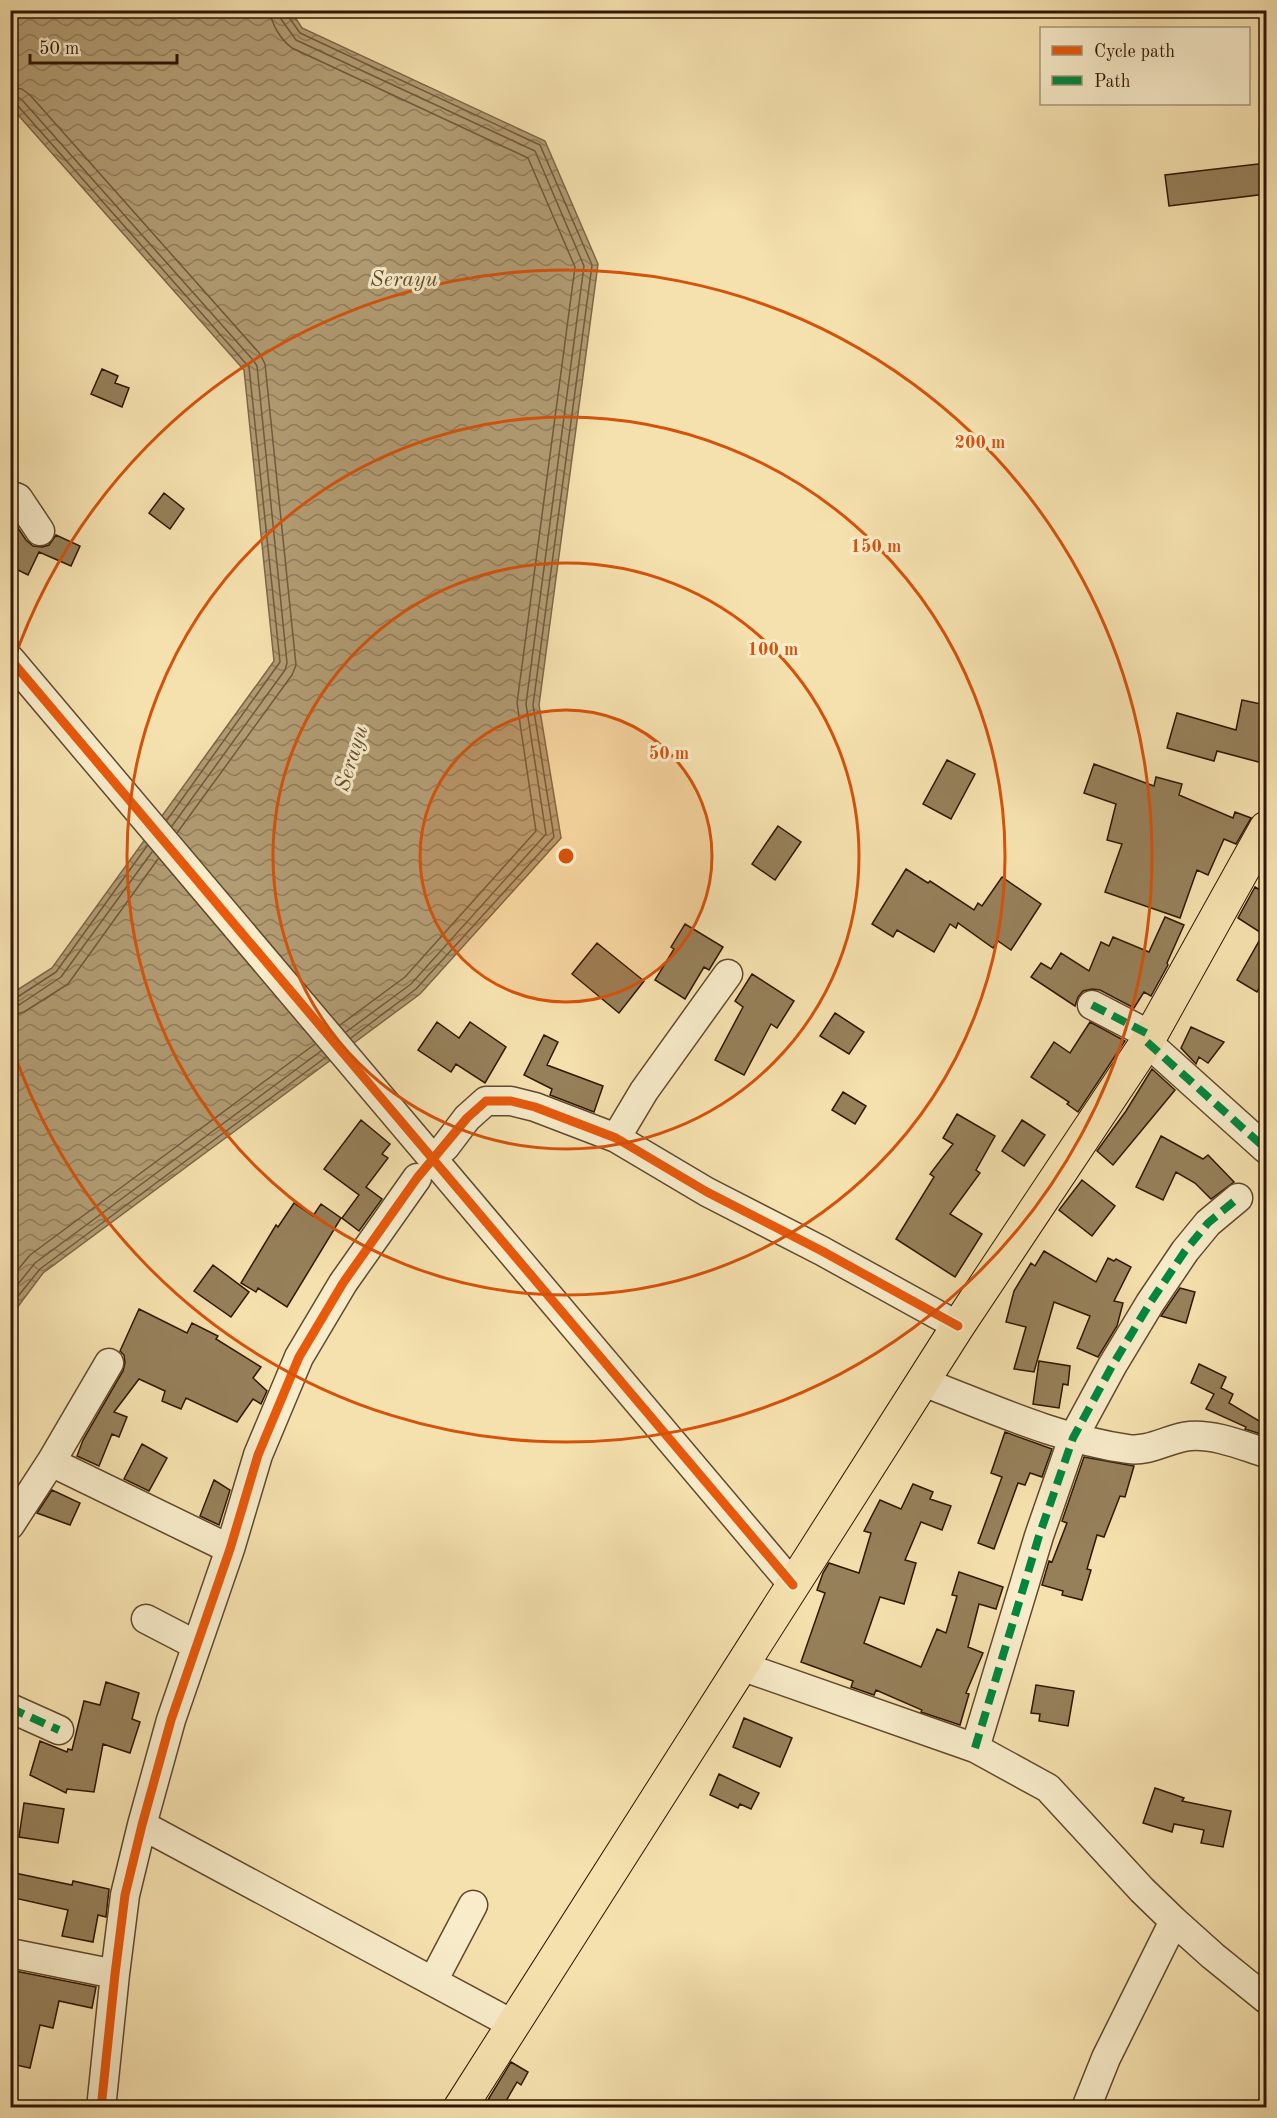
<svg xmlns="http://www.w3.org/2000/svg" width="1277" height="2118" font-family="'Old Standard TT',serif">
  <defs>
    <pattern id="water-waves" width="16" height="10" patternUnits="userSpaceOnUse" patternTransform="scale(1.5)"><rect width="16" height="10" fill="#b29c73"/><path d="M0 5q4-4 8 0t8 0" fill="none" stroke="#917e5c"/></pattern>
  </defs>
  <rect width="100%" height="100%" fill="#f5e1ae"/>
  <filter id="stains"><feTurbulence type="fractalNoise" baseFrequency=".00333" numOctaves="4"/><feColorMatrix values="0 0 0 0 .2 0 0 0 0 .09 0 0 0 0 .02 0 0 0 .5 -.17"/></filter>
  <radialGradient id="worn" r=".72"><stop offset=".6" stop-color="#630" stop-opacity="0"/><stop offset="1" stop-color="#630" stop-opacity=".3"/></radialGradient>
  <path fill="url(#water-waves)" stroke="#7e6645" stroke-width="1.5" d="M11,11H291L302,28L545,141L598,264L539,705L561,838L420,994L43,1273L11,1316V994L52,968L274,661L244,370L11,107Z"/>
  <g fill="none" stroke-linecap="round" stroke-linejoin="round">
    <path stroke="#71593a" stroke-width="1.5" d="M270,10C271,24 281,40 292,48L528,158L575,267L517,703L536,831L405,977L340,1025
      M279,10L281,19L296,40L535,151L584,266L526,704L546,834L411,984L346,1032
      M287,10L288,16L300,33L540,145L592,265L533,705L554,837L416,989L351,1038
      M10,87L22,89L30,95L260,354L265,364L296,665L292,675L177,833
      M10,96L18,97L23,101L253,360L257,366L287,663L285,670L172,826
      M10,103L18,106L249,367L280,662L167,820
      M10,999L16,998L56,972L147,846
      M10,1007L19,1005L61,977L152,852
      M10,1016L24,1012L68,984L158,859
      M10,1279L30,1255L315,1044
      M10,1294L35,1263L321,1051
      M10,1306L40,1269L326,1057"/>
  </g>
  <path fill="#96805a" stroke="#301600" stroke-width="1.5" d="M1266,163V194L1169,206L1165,175Z
    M102,369L118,376L115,383L129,388L122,407L91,394Z
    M164,493L184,509L170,529L149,513Z
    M10,520L14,522L26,540L33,546L42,547L49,545L56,535L80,546L71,566L39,552L28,575L10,566Z
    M1242,700L1266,705V764L1217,751L1214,761L1167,748L1177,713L1236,730Z
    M947,760L975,774L951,819L923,804Z
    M1094,764L1154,786L1156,777L1182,784L1179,795L1233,818L1235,812L1251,818L1236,844L1224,839L1208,875L1197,870L1180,918L1105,892L1122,844L1107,840L1116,804L1084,793Z
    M778,826L801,842L775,880L752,864Z
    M906,869L928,883L930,881L974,910L978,903L982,906L1002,877L1041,904L1011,950L998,941L993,948L958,923L956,928L950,924L934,952L897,930L893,937L872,924Z
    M1255,887L1266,894V975L1257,992L1237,980L1263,934L1238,918Z
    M1165,917L1184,925L1167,963L1168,965L1151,996L1144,992L1134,1008L1100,990L1092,989L1083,991L1078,997L1075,1006L1031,977L1041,963L1051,969L1061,953L1089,971L1101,942L1109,946L1113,937L1149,952Z
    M685,924L723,947L709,970L704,967L685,999L655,980L674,949L671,947Z
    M597,943L644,981L619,1013L572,974Z
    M752,974L794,1001L777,1028L771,1024L744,1075L715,1060L743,1007L735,1001Z
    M835,1013L864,1032L849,1054L820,1036Z
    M437,1022L459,1038L470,1022L506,1047L485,1083L456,1064L451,1072L418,1050Z
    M1090,1022L1125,1041L1078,1112L1067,1104L1069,1102L1031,1077L1054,1042L1070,1053Z
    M1191,1027L1224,1042L1208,1063L1199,1057L1196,1064L1181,1048Z
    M544,1035L558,1042L547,1065L603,1086L594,1112L550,1095L552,1089L524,1075Z
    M1152,1069L1175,1090L1113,1165L1097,1151L1126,1111Z
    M843,1092L866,1106L855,1124L832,1110Z
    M957,1114L995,1136L976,1170L980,1173L950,1214L982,1234L955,1277L896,1239L934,1177L930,1174L953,1144L943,1138Z
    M361,1120L390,1144L382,1154L388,1158L366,1187L382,1199L359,1231L342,1218L359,1195L324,1169Z
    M1022,1120L1045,1135L1024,1166L1002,1151Z
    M1161,1136L1203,1159L1208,1155L1234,1182L1211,1199L1195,1183L1176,1172L1163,1200L1136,1187Z
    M1082,1180L1115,1206L1092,1236L1059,1210Z
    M294,1203L313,1216L321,1204L341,1218L287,1307L258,1288L256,1292L241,1283L276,1225L278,1227Z
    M1044,1251L1096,1282L1108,1258L1114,1261L1116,1259L1131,1267L1114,1301L1123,1303L1117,1326L1098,1357L1077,1348L1090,1316L1054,1302L1034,1372L1014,1369L1026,1327L1006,1322L1014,1291L1031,1263L1035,1266Z
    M213,1265L249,1292L231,1317L194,1291Z
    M1180,1288L1195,1292L1186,1323L1161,1316Z
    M139,1309L187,1333L192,1323L218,1336L216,1339L261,1367L253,1378L267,1391L261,1404L253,1399L237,1422L186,1398L181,1409L162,1401L165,1391L139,1379L114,1412L127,1417L119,1437L112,1434L99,1466L77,1456L83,1440L123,1371L125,1363L124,1355L120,1351Z
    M1039,1361L1070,1366L1068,1385L1063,1384L1059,1408L1033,1404Z
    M1199,1364L1226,1377L1221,1388L1233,1394L1229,1403L1266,1425L1264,1435L1245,1429L1246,1427L1206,1409L1214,1394L1191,1383Z
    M1005,1432L1052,1449L1042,1477L1030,1473L1025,1485L1018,1483L994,1549L978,1543L1002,1477L991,1473Z
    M142,1444L167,1458L149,1491L124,1479Z
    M1084,1457L1134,1466L1125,1497L1120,1496L1104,1537L1097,1535L1087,1569L1091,1570L1082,1600L1062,1595L1063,1591L1042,1585L1049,1561L1052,1562L1067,1523L1062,1521Z
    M214,1480L230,1490L219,1525L200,1516Z
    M913,1484L933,1492L930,1499L951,1506L942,1530L921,1522L905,1560L916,1563L904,1604L880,1597L864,1643L921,1667L937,1629L946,1633L957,1596L952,1595L959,1572L1003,1587L996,1609L979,1604L968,1647L983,1653L966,1693L969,1694L960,1725L921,1712L922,1710L876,1690L874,1695L851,1687L853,1681L801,1662L825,1593L817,1590L823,1573L829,1563L859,1573L871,1533L864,1531L880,1500L901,1509Z
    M52,1490L80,1503L70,1525L37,1513Z
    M106,1682L139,1693L132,1719L140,1722L130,1753L103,1744L94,1792L67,1789L66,1793L30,1775L40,1741L67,1752L68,1749L72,1750L84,1701L100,1705Z
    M1036,1685L1074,1691L1068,1726L1039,1721L1040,1714L1031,1713Z
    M744,1718L792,1738L780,1767L733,1747Z
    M719,1774L759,1793L751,1809L740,1804L738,1808L710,1795Z
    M1155,1788L1184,1798L1182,1801L1231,1811L1223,1847L1201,1843L1204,1830L1174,1824L1172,1832L1143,1823Z
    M24,1803L64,1809L58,1843L19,1837Z
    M10,1872L72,1885L73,1881L109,1889L106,1917L98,1915L93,1942L62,1936L68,1910L10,1897Z
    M10,1970L96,1987L92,2008L59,2001L53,2028L40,2025L30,2068L16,2065L18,2056L10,2055Z
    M511,2062L528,2072L521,2085L517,2082L502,2108H483Z"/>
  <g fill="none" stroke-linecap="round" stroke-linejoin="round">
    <g stroke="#61492c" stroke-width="31">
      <path id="minor" d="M10,495L18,498L40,531
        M10,659L793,1585
        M1092,1005L1150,1035
        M1147,1042L1266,1149
        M616,1138L644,1091L728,974
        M445,1147L467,1118L486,1101H511L535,1107L616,1138L707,1192L822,1251L958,1326
        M923,1382C989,1407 1057,1439 1128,1449C1150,1452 1169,1438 1190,1436C1216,1434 1243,1446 1266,1453
        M51,1462L230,1549
        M10,1525L51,1462L109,1363
        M146,1619L196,1645
        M741,1666L975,1748L1048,1788L1142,1890L1174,1921L1213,1956L1266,1999
        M10,1708L59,1730
        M975,1748L1039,1536L1073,1438L1112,1366L1150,1303L1185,1251L1208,1223L1238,1198
        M142,1825L512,2024
        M10,1953L115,1974
        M433,1981L473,1905
        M102,2099L115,1974L125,1895L142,1825L171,1720L230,1549L258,1455L299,1357L343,1283L417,1178
        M1086,2108L1106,2058L1174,1921"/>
    </g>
    <g stroke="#301600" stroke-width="35">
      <path id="major" d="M460,2108L958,1326L1147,1042L1266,828"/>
    </g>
    <use href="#minor" stroke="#f8ecca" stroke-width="28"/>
    <use href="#major" stroke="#f5e1ae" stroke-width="33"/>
    <path stroke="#00873e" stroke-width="8" stroke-dasharray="15 8" stroke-linecap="butt" d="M1092,1005L1150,1035
      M1147,1042L1266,1149
      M10,1708L59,1730
      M975,1748L1039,1536L1073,1438L1112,1366L1150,1303L1185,1251L1208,1223L1238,1198"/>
    <g stroke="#f8ecca" stroke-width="13">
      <path id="cycleway" d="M10,659L793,1585
        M102,2099L115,1974L125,1895L142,1825L171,1720L230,1549L258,1455L299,1357L343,1283L417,1178L467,1118L486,1101H511L535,1107L616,1138L707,1192L822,1251L958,1326"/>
    </g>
    <use href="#cycleway" stroke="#e8590c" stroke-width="9"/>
  </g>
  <circle cx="566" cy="856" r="146" fill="#d6520b" fill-opacity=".12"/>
  <g fill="none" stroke="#d6520b" stroke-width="3">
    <circle cx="566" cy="856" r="146"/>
    <circle cx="566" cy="856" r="293"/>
    <circle cx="566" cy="856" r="439"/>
    <path d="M12 665A586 586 0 1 1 12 1047"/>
  </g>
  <g text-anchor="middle" stroke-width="6" stroke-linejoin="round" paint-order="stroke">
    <g font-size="22" font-style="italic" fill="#644c2e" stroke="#f8ecca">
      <text x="404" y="286">Serayu</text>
      <text transform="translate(350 758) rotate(-73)" y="8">Serayu</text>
    </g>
  </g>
  <circle cx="566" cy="856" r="9" fill="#d6520b" stroke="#f8ecca" stroke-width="3"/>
  <g font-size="18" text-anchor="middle" font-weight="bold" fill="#d6520b" stroke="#f8ecca" stroke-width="6" stroke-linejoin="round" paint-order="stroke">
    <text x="980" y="448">200 m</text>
    <text x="876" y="552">150 m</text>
    <text x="773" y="655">100 m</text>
    <text x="669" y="759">50 m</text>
  </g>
  <rect width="1277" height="2118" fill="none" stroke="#f5e1ae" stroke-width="36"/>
  <rect x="12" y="12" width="1253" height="2094" fill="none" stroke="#301600" stroke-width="3"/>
  <rect x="18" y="18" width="1241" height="2082" fill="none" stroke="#301600" stroke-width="1.5"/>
  <rect x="1040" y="27" width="210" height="78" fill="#f8ecca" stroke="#a89679" stroke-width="1.5"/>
  <rect x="1052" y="46" width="30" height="9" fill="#e8590c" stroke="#a89679" stroke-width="1.5"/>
  <text x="1094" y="57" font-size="18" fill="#301600">Cycle path</text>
  <rect x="1052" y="76" width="30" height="9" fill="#00873e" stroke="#a89679" stroke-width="1.5"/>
  <text x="1094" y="87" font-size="18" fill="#301600">Path</text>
  <path d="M30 54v9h147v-9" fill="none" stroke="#301600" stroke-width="3"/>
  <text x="39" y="54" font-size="18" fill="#301600" stroke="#f8ecca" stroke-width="4.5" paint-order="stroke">50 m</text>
  <rect width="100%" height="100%" filter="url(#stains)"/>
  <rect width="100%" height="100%" fill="url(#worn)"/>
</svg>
